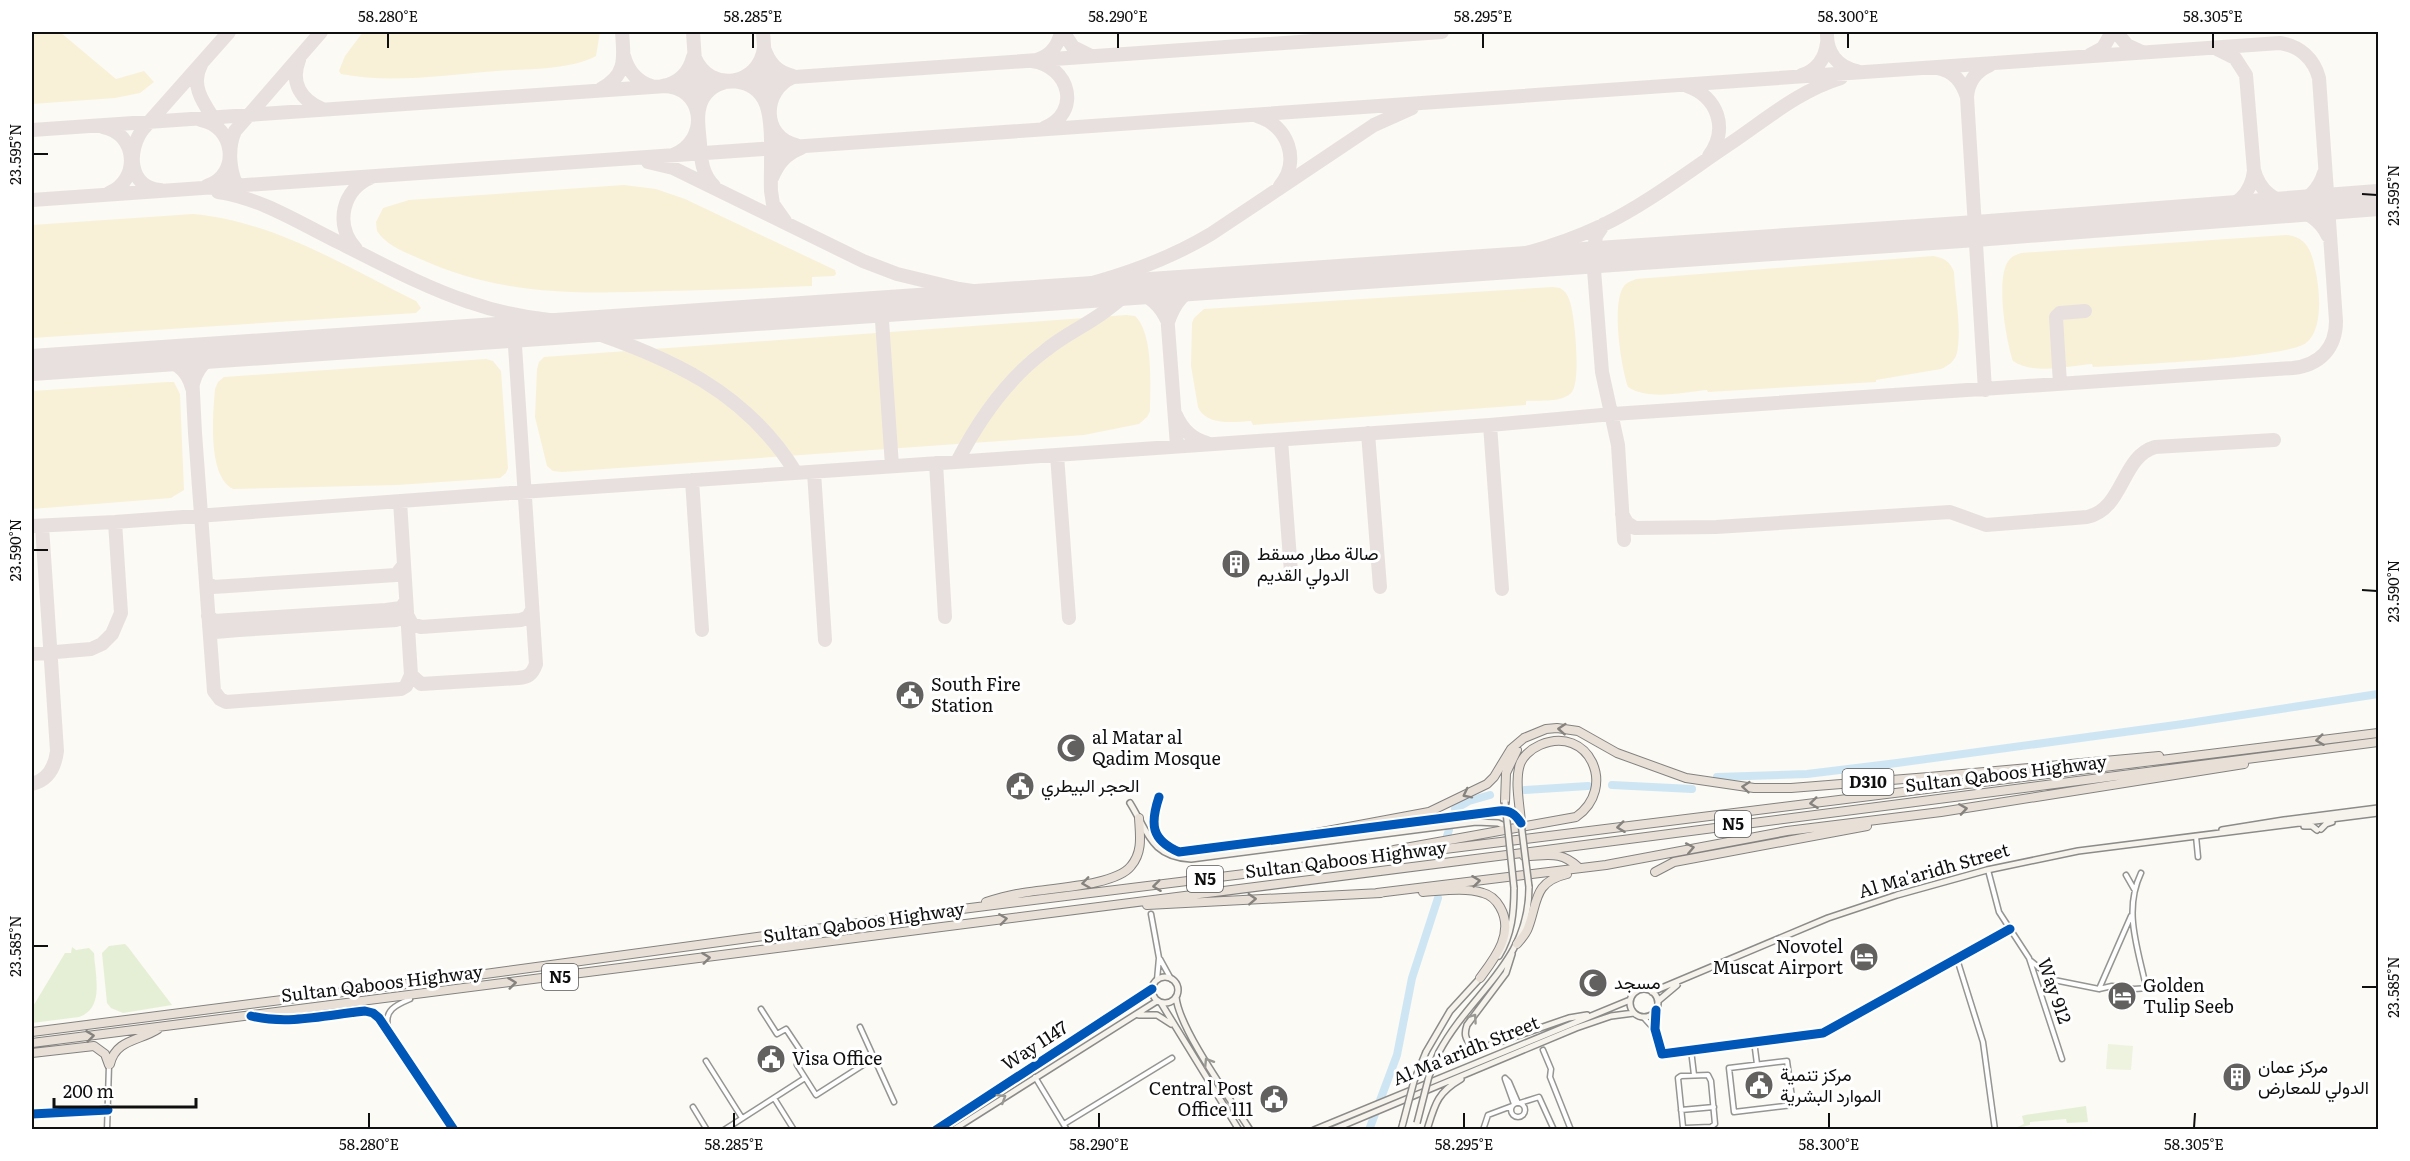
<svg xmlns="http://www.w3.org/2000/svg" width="2410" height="1161" font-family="Literata,Vazirmatn,serif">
  <rect width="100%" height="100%" fill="#fbfaf5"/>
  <path fill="#e5efd6" d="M125,944L128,947L172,1005L123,1013L111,1008L107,1003L102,953L109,946Z
    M72,947L76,950L89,948L94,953C95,975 105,1008 79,1017L32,1023V1008L65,953H71Z
    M2086,1106L2088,1122L2067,1123L2066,1119L2030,1122V1125L2013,1129L2024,1124L2022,1116L2025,1115Z"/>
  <path fill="#f8f1d8" d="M32,32H60L116,79L144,71L154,82L140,93L115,98L32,104Z
    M363,32H600L596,56C571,70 525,69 497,71C446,75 391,84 341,74L339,71L345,56Z
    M624,185L656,189L685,199L835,270L836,274L834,276L812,277V286C763,288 714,290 666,291C578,294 500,296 418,258C403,251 387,246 377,231L376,222L383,208L409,200Z
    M193,214C273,221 345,266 416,301L421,308L416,313L32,338V225Z
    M2286,235C2309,237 2312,254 2316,273C2320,293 2323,330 2306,343C2288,358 2126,365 2093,367L2092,364C2068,366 2033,375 2013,361C2006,341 1995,277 2009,260C2012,256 2016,255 2021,253Z
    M1933,256C1944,258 1950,261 1954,272C1955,297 1962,327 1957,353C1955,361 1948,366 1941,369L1876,380V382L1708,392L1707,390C1684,392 1649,401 1628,387C1621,367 1611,303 1624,286C1627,282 1632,281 1636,279Z
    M1553,287L1560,288C1565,291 1567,294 1569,299C1575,313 1581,381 1572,392C1563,403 1539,400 1526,401V405L1253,425L1251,421C1234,422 1206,426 1198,407L1191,366L1192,323L1194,318L1204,309Z
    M1126,315L1135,316C1154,334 1150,386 1150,411L1147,417L1139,424L1084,435L562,472L553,471L547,466L535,417L537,369L539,362L544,357Z
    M486,359L493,361L501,371L508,468L506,473L500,478L397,485L233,489C207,476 213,414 215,389L218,382L224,377Z
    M168,382H174L180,394L184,490L171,498L32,509V391Z"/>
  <path fill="#eef3e0" d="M2108,1044L2133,1046L2131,1070L2106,1069Z"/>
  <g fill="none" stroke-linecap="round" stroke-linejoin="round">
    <path stroke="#cee6f3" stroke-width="8" d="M1717,777L1807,774L1897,763L2183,724L2378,694
      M1612,785L1692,789
      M1525,790L1588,786
      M1455,809L1469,801L1490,795
      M1447,836L1449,830
      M1369,1130L1397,1055L1412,978L1438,898"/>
    <path stroke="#e8e0de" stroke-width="14" d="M693,32L697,91
      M763,32L767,86
      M1063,32L1073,47L1089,55
      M1827,32C1826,52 1837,67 1857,71
      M2116,32L2127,45L2142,52
      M2090,55L2103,48L2112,32
      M624,56C628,71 636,81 651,86
      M695,58C710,93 759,86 764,48C769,63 777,72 793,76
      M299,60C290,83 301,100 322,109
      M201,65C189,87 206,106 217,124
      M1938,68C1954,71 1962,82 1967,97C1968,82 1976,71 1990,65
      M1802,75C1817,70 1825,59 1827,43
      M793,77C762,90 761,137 796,145
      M1687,86C1718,97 1729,129 1709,156
      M601,89C627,75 624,58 622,32
      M1967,97L1985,390
      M1257,116C1288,125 1301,161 1280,186
      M201,120C235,126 241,175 207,186
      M103,127C137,133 141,180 109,193
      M1044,128C1082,113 1070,66 1032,61C1048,58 1058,47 1061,32
      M32,130L1442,32
      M673,155C711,140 704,86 663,86C679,83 689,73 693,57
      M648,162L673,168L863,261L897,274L959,289L986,293L1032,296
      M2254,170C2265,213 2311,199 2328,236
      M772,178C778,163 786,154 801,148
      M714,186C702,174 701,160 700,144C699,129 695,112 703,98C718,73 756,77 766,104C774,124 770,168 771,191L773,204L785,221
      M160,190C128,187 127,150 143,129L229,32
      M218,192C261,198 301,224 340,243C382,264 424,287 469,302C522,321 576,324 631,323
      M241,192C229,176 227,149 235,131L321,32
      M32,200L2280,43C2300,46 2314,59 2319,78L2336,321C2336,348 2320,365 2293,368L1613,414L1490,425L550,490L115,522L32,526
      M2292,206C2308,199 2319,190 2324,173
      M2214,212C2236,206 2251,195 2254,171L2246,75L2235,58L2217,49
      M1604,224L1596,236L1593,257L1602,372L1618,445L1624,540
      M356,249C334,225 342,189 372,177
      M1472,265C1518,257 1561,245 1603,225C1648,203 1689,171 1731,143C1765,120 1800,90 1841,78
      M1165,287L1177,446
      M1046,295C1105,281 1159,265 1211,234L1374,125L1412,108
      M881,306L892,466
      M581,328C669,357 746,391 796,473
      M191,354L195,433L214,691L220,699L226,702L401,689L406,686L411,675L400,501
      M153,356C173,361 187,367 192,388C196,368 205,359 224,352
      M2060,384L2056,317L2060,313L2085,311
      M1176,415C1182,429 1192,439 1207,443
      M1490,425L1502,589
      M1368,433L1380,587
      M1281,440L1291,572
      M1057,455L1069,618
      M957,462C979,419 1007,379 1046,350C1064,335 1085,326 1104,312C1114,305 1123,297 1133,289C1150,297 1160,304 1168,322C1175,302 1184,291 1204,284
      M936,463L945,617
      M814,472L825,640
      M692,480L702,630
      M1622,514L1627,523L1635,528L1716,527L1950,512L1986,525L2087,517C2124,509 2121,457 2155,447L2274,440
      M206,582L213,587L396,575L403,566
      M208,616L214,621L386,610L401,608L406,601
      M209,626L215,632L239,630L396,620L404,617L406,613L412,624L421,627L521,620L528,617L532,610
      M32,654L91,649L102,644L112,634L121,613L115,522
      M411,675L421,684L518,678C528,677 532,675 536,664L514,331
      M32,784C48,780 55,767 57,751L42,526"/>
    <path stroke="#e8e0de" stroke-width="32" d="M32,365L1976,231L2378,200"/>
    <g stroke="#959593" stroke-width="7">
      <path id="street" d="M2196,836L2198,857
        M1988,870L1999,912L2029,958L2062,1059
        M2141,873C2123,911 2138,948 2146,987
        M2126,875L2134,889
        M1151,914L1159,958L1157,980
        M1160,959L1171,979
        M1957,959L1983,1042L1995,1130
        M2031,961L2054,980L2099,989L2112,986L2134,989L2164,987
        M2099,989L2131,916
        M761,1009L777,1034L786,1029L806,1059L797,1065L816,1095L874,1058
        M1656,1010L1655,1029L1662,1054L1823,1033L2010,929
        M1643,1017L1654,1029
        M258,1018L284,1020L365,1011L373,1013L379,1018L454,1130
        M388,1027C384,1010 396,1005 410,999
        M860,1027L894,1102
        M1754,1041L1757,1064
        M1543,1050L1551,1069L1550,1077L1571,1130
        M1691,1050L1694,1075
        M706,1061L742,1118
        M1787,1061L1793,1105L1734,1112L1729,1068Z
        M1708,1075L1711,1081L1715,1124L1711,1127L1685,1128L1683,1127L1678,1078L1681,1076Z
        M1035,1077L1067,1130
        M1505,1078L1509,1082L1518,1103
        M1505,1079L1514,1104
        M774,1098L794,1130
        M1520,1103L1539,1097L1554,1130
        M1511 1110a7 7 0 1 1 14 0a7 7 0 1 1-14 0Z
        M693,1107L707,1130
        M1681,1110L1714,1107
        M32,1114L108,1110
        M1064,1124L1172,1058
        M107,1130L109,1065
        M724,1130L805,1078
        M1483,1130L1488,1115L1512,1106"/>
    </g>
    <g stroke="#8c8b89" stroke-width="8">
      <path id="secondary" d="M1159,797C1150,824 1151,840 1179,852L1281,840
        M1130,803C1148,832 1151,857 1191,859L1476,822L1498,823L1507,827
        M2304,826H2312L2317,830
        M2321,829L2326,824L2332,822
        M1353,830L1499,811L1511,812L1520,822
        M2222,830L2284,820L2378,808
        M1512,954L1506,973L1467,1025C1464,1034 1465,1038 1471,1045L1485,1047L1569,1018L1587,1015
        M1499,956C1512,935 1514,912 1514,888
        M1152 990a13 13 0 1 1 26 0a13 13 0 1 1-26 0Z
        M1630 1003a14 14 0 1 1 28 0a14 14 0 1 1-28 0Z
        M1652,992L1828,918L1897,895L1987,870L2078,851L2378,813
        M1176,997C1179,1029 1231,1100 1250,1130
        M1658,1001L1677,985
        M1161,1003L1239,1130
        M1139,1015H1157L1171,1024
        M1426,1052L1450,1011L1482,976
        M1439,1052C1472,991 1529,963 1529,887
        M936,1130L1152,989
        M953,1130L1157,1001
        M1314,1130L1630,1000
        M1332,1130L1576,1028L1611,1016L1634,1013
        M1401,1130L1403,1123
        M1427,1130C1435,1104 1437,1093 1461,1079"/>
    </g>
    <g stroke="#838280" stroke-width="10">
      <path id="highway" d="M1505,802L1506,773L1517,750
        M1279,840L1429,812L1487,784L1494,777L1511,749L1524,738L1546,729L1557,728L1578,731L1617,753L1686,778L1754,788H1791L1929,777L2159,756
        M1394,850L1576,817C1618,788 1589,724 1540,745C1531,749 1521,757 1519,768C1515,785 1520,806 1521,823
        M1524,856C1547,856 1560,850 1578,867
        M1655,872L1674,862L1867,826
        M1423,892C1441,891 1465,887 1483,893C1491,895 1496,900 1500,907C1515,933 1495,958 1480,978
        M1377,893L1606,865L1787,831L1941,812L2244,764
        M986,902C996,899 1007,896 1017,894C1044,888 1115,887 1131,866C1143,852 1140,835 1139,818
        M1147,905L1381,893
        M1517,944C1521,939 1526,934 1528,928C1538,902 1533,882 1567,874
        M32,1032L485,974L962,909L2378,733
        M32,1043C814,948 1596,842 2378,742
        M32,1053L94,1046L105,1054L109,1065
        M110,1064C116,1039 140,1041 158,1029"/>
    </g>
    <use href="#street" stroke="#fefefe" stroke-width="4"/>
    <use href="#secondary" stroke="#f5f3eb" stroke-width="5"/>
    <use href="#highway" stroke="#e8e0d7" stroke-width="8"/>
    <g stroke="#8c8b89" stroke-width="8" stroke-linecap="butt">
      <path id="secondary-bridge" d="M1505,802L1514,888
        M1521,823L1529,887
        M1403,1123L1414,1081L1426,1052
        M1417,1123L1429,1076L1439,1052"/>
    </g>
    <use href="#secondary-bridge" stroke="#f5f3eb" stroke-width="5"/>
    <g stroke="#fff" stroke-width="13">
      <path id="cycleway" d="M1159,797C1150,824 1151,840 1179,852L1499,811C1510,810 1515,814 1521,823
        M1656,1010L1655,1029L1662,1054L1823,1033L2010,929
        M251,1016C288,1025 327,1015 365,1011L373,1013L379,1018L454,1130
        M32,1114L108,1110
        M936,1130L1152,989"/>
    </g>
    <use href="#cycleway" stroke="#0057b8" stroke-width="9"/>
  </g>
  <defs><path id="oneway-chevron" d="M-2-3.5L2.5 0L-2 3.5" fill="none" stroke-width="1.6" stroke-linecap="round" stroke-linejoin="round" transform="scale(1.5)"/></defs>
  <g stroke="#86827d">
    <use href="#oneway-chevron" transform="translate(1562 729) rotate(-176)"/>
    <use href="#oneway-chevron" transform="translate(2320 740) rotate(173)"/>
    <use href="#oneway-chevron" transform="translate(1746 787) rotate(-175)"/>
    <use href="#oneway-chevron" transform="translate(1467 794) rotate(153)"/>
    <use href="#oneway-chevron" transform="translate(1814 803) rotate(173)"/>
    <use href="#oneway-chevron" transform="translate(1963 809) rotate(-9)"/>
    <use href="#oneway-chevron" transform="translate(1621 827) rotate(173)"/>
    <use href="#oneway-chevron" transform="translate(1690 848) rotate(-11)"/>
    <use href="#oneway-chevron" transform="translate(1476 881) rotate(-7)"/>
    <use href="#oneway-chevron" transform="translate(1086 883) rotate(172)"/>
    <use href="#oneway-chevron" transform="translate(1157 886) rotate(173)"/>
    <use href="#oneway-chevron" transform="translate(1252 899) rotate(-3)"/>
    <use href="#oneway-chevron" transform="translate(1003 919) rotate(-8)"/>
    <use href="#oneway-chevron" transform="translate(706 958) rotate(-7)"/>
    <use href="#oneway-chevron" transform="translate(512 983) rotate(-7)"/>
    <use href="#oneway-chevron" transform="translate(90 1036) rotate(-7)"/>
  </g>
  <g stroke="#999893">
    <use href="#oneway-chevron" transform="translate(1473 1018) rotate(-55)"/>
    <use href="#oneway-chevron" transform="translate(1208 1062) rotate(-122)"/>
    <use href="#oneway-chevron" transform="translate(1002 1098) rotate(-32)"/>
  </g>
  <path fill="none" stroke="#0f0f0f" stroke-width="2" d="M388,48V33M753,48V33M1118,48V33M1483,48V33M1848,48V33M2213,48V33M33,154H48M2362,194L2377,195M33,550H48M2362,590L2377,591M33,946H48M2362,987H2377M369,1128V1113M734,1128V1113M1099,1128V1113M1464,1128V1113M1829,1128V1113M2194,1128L2195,1113"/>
  <defs>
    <g id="building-disc" transform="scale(1.5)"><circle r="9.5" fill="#626160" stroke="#fff"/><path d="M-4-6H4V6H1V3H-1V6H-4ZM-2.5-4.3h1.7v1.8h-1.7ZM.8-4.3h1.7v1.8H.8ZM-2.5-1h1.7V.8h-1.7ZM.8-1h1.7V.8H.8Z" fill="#fff"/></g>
    <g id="civic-disc" transform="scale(1.5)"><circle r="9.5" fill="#626160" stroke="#fff"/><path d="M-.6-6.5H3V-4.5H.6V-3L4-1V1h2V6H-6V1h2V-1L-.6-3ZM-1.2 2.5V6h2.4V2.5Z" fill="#fff"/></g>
    <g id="mosque-disc" transform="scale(1.5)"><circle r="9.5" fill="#626160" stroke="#fff"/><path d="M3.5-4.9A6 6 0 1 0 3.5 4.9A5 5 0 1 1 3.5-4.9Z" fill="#fff"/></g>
    <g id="hotel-disc" transform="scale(1.5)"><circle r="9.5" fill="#626160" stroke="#fff"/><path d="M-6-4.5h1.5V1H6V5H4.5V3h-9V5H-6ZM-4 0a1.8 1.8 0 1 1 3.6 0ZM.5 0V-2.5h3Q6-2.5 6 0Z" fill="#fff"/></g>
  </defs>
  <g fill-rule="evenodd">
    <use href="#building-disc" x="1236" y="564"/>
    <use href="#civic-disc" x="910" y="695"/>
    <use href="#mosque-disc" x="1071" y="748"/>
    <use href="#civic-disc" x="1020" y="786"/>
    <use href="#hotel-disc" x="1864" y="957"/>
    <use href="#mosque-disc" x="1593" y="983"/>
    <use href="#hotel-disc" x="2122" y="996"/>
    <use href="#civic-disc" x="771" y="1059"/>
    <use href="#building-disc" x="2237" y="1077"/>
    <use href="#civic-disc" x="1759" y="1085"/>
    <use href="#civic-disc" x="1274" y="1099"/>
  </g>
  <g text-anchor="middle" stroke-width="6" stroke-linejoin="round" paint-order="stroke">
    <g fill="#fff" stroke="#575757" stroke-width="1.5">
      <rect x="1842.5" y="769" width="51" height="26" rx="4.5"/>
      <rect x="1715" y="811" width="36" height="26" rx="4.5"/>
      <rect x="1187" y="866" width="36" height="26" rx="4.5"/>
      <rect x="542" y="964" width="36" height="26" rx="4.5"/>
    </g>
    <g font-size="16" font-weight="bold" fill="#0f0f0f">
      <text x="1868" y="788">D310</text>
      <text x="1733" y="830">N5</text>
      <text x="1205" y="885">N5</text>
      <text x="560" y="983">N5</text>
    </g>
    <g font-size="18" fill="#0f0f0f" stroke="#fff" text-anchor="start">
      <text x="1257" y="560">صالة مطار مسقط<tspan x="1257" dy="21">الدولي القديم</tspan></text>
      <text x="931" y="691">South Fire<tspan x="931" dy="21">Station</tspan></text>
      <text x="1092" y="744">al Matar al<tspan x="1092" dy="21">Qadim Mosque</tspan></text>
      <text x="1041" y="792">الحجر البيطري</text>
      <text x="1843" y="953" text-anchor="end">Novotel<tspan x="1843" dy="21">Muscat Airport</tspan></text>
      <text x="1614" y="989">مسجد</text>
      <text x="2143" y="992">Golden<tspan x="2143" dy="21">Tulip Seeb</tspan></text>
      <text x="792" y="1065">Visa Office</text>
      <text x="2258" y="1073">مركز عمان<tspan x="2258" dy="21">الدولي للمعارض</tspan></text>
      <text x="1780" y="1081">مركز تنمية<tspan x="1780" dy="21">الموارد البشرية</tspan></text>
      <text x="1253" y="1095" text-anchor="end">Central Post<tspan x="1253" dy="21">Office 111</tspan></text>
    </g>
    <g font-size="18" fill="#0f0f0f" stroke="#fff">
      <text transform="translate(2006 774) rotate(-7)" y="6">Sultan Qaboos Highway</text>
      <text transform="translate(1346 860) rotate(-7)" y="6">Sultan Qaboos Highway</text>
      <text transform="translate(1934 871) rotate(-16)" y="6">Al Ma'aridh Street</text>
      <text transform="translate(864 923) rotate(-8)" y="6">Sultan Qaboos Highway</text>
      <text transform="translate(382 984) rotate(-7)" y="6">Sultan Qaboos Highway</text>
      <text transform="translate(2054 991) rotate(71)" y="6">Way 912</text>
      <text transform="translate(1035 1046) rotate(-33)" y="6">Way 1147</text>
      <text transform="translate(1466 1051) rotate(-22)" y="6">Al Ma'aridh Street</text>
    </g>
  </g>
  <rect width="2410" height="1161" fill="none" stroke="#ffffff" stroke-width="66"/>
  <path d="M54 1098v9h142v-9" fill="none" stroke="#0f0f0f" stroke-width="3"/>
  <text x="63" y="1098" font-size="18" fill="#0f0f0f" stroke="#ffffff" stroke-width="4.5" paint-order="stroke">200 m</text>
  <rect x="33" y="33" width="2344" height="1095" fill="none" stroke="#0f0f0f" stroke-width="2"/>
  <g font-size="15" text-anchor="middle" fill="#0f0f0f">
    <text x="388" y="22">58.280°E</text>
    <text x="753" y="22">58.285°E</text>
    <text x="1118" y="22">58.290°E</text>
    <text x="1483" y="22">58.295°E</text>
    <text x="1848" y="22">58.300°E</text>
    <text x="2213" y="22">58.305°E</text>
    <text transform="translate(16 154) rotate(-90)" y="5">23.595°N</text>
    <text transform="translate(2394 195) rotate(-90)" y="5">23.595°N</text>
    <text transform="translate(16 550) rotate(-90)" y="5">23.590°N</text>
    <text transform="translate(2394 591) rotate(-90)" y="5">23.590°N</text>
    <text transform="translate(16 946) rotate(-90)" y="5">23.585°N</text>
    <text transform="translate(2394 987) rotate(-90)" y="5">23.585°N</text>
    <text x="369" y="1150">58.280°E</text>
    <text x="734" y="1150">58.285°E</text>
    <text x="1099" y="1150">58.290°E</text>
    <text x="1464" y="1150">58.295°E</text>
    <text x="1829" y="1150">58.300°E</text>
    <text x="2194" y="1150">58.305°E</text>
  </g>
</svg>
